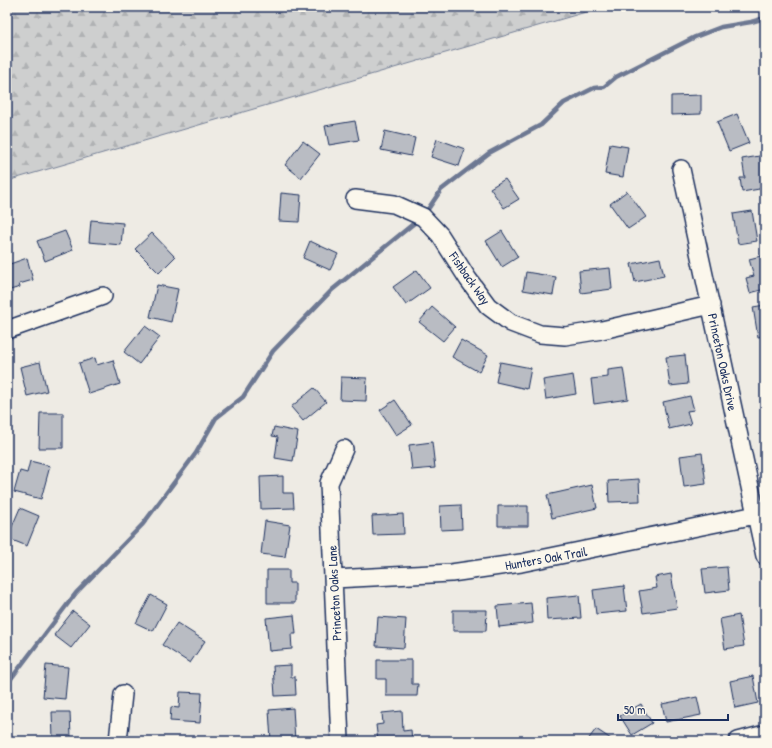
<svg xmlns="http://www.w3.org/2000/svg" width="772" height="748" font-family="'Patrick Hand',sans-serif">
  <defs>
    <pattern id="forest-firs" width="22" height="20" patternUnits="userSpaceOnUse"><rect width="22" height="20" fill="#cecfcf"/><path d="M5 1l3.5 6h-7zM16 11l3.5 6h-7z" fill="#b0b2b4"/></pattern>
  </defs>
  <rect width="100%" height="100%" fill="#eeebe4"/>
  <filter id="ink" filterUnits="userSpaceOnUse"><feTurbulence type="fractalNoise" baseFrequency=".025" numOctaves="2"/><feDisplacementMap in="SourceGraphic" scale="8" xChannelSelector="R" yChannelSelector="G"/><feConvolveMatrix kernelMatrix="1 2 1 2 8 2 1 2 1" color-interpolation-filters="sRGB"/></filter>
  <g filter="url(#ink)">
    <path fill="url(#forest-firs)" stroke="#747f96" d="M7,7H603L7,181Z"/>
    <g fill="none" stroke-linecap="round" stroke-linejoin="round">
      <path stroke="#6d7892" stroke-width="4.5" d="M424,215L441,190L489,153L541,125L564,103L594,88L604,87L616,77L695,37L721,27L751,22L765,18
        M7,684L76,593L143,524L196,453L216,418L243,397L273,351L332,290L418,220"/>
    </g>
    <path fill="#b9bcc3" stroke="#1b2f5e" d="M701,95V114L671,115V96Z
      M737,114L749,143L729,151L717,122Z
      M355,121L359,140L329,145L325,126Z
      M385,131L415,138L411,156L381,150Z
      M437,139L465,149L459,166L431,157Z
      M303,141L320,154L301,178L285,165Z
      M610,144L628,147L623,177L605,174Z
      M765,155V188L742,192L740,178H745L742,159Z
      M505,179L519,199L504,208L490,188Z
      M627,191L646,217L628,229L610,204Z
      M281,193L301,195L299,222L279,221Z
      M752,211L757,241L738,244L733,214Z
      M91,220L123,223L121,245L89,242Z
      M65,231L73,250L45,261L37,241Z
      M502,231L518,257L502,267L486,241Z
      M152,233L175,257L159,273L135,249Z
      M310,241L338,254L330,270L303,258Z
      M765,255V289L750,293L746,278L754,276L749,259Z
      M27,258L33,280L19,284L20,287L7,291V265Z
      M660,258L664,276L635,282L631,264Z
      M610,268L612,289L581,293L579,271Z
      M417,270L430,288L406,305L393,287Z
      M526,272L556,277L553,295L523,290Z
      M157,285L178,289L171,322L150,317Z
      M765,305V336L758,337L753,307Z
      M432,307L455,327L443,341L419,322Z
      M145,326L160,337L139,364L124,352Z
      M461,340L488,355L479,372L452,357Z
      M685,355L688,384L670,386L666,357Z
      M95,358L97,365L113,360L120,384L89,394L79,363Z
      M40,362L47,391L27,396L20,367Z
      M500,362L531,368L527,389L496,382Z
      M623,368L628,399L594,404L591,379L608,377V370Z
      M573,375L576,394L546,399L543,380Z
      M341,377L367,378L366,401L340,400Z
      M314,388L326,402L303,421L291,407Z
      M690,396L694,410L687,411L691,424L669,429L663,402Z
      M395,400L412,425L396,435L380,410Z
      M40,413H63V448H39Z
      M274,427L298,432L293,461L275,458L278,437L272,436Z
      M432,442L435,468L412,470L409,445Z
      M702,453L706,484L684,487L680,456Z
      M30,461L50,466L41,499L14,492L20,471L27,473Z
      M283,476V493H293L294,508L261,509L260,477Z
      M639,479L640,501L609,502L608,481Z
      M592,485L597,508L552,518L547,495Z
      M461,505L462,529L441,530L440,506Z
      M498,506H528V526H498Z
      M20,508L39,516L27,546L7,538Z
      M403,514L404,534L373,535L372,516Z
      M265,521L290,525L285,557L261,554Z
      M727,567L729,590L705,593L702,569Z
      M267,570H289V583H295V603H267Z
      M671,574L677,608L643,613L639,591L657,588L655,577Z
      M624,586L627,611L596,614L593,590Z
      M151,595L167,604L153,631L136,623Z
      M579,595L581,618L547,620L546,598Z
      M531,603L533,623L499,627L497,606Z
      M453,610H487L486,631H453Z
      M73,611L90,624L71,648L54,635Z
      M294,615L296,634H291L292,649L269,651L266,618Z
      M739,615L744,646L725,649L720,619Z
      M378,617L406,619L404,648L376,646Z
      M177,623L205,641L190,663L162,645Z
      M377,660H412V684H418L417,696H386V679H377Z
      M46,665L68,667L65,699L43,697Z
      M291,665V677H295L296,695L275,696L273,666Z
      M753,676L758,703L735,708L730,681Z
      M180,692L202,693L200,723L170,721L171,707L179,708Z
      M697,697L701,715L666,722L662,704Z
      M641,704L652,723L632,735L620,716Z
      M293,708L295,741H271L269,710Z
      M402,711L403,731L411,730L412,741H378L376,725L383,724L382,713Z
      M52,712H70L71,738H53Z
      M596,729L614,741H587Z"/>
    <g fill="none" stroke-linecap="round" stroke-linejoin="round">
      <g stroke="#1b2f5e" stroke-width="20">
        <path id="street" d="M681,169L765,556
          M355,199L394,204L423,217L440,235L468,279L488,306L511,323L540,334L565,336L602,330L711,305
          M7,330L103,296
          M334,579L451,573L521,563L756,515
          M118,741L123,694
          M340,741L329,483L344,449
          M738,741L765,734"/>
      </g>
      <use href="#street" stroke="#fbf7ec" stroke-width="17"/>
    </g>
  </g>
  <g text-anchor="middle" stroke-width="3.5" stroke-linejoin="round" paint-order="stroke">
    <g font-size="13" fill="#1b2f5e" stroke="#fbf7ec">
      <text transform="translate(470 278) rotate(55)" y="5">Fishback Way</text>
      <text transform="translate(723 362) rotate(78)" y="5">Princeton Oaks Drive</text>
      <text transform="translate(546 558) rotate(-10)" y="5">Hunters Oak Trail</text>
      <text transform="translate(334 593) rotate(-93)" y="5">Princeton Oaks Lane</text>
    </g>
  </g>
  <rect width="772" height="748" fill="none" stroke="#fbf7ec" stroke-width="24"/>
  <rect x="12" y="12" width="748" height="724" fill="none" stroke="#1b2f5e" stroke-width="1.5" filter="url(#ink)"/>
  <path d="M618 714v6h110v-6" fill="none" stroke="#1b2f5e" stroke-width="2"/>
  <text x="624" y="714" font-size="12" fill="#1b2f5e" stroke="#fbf7ec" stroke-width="3" paint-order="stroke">50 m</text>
</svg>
